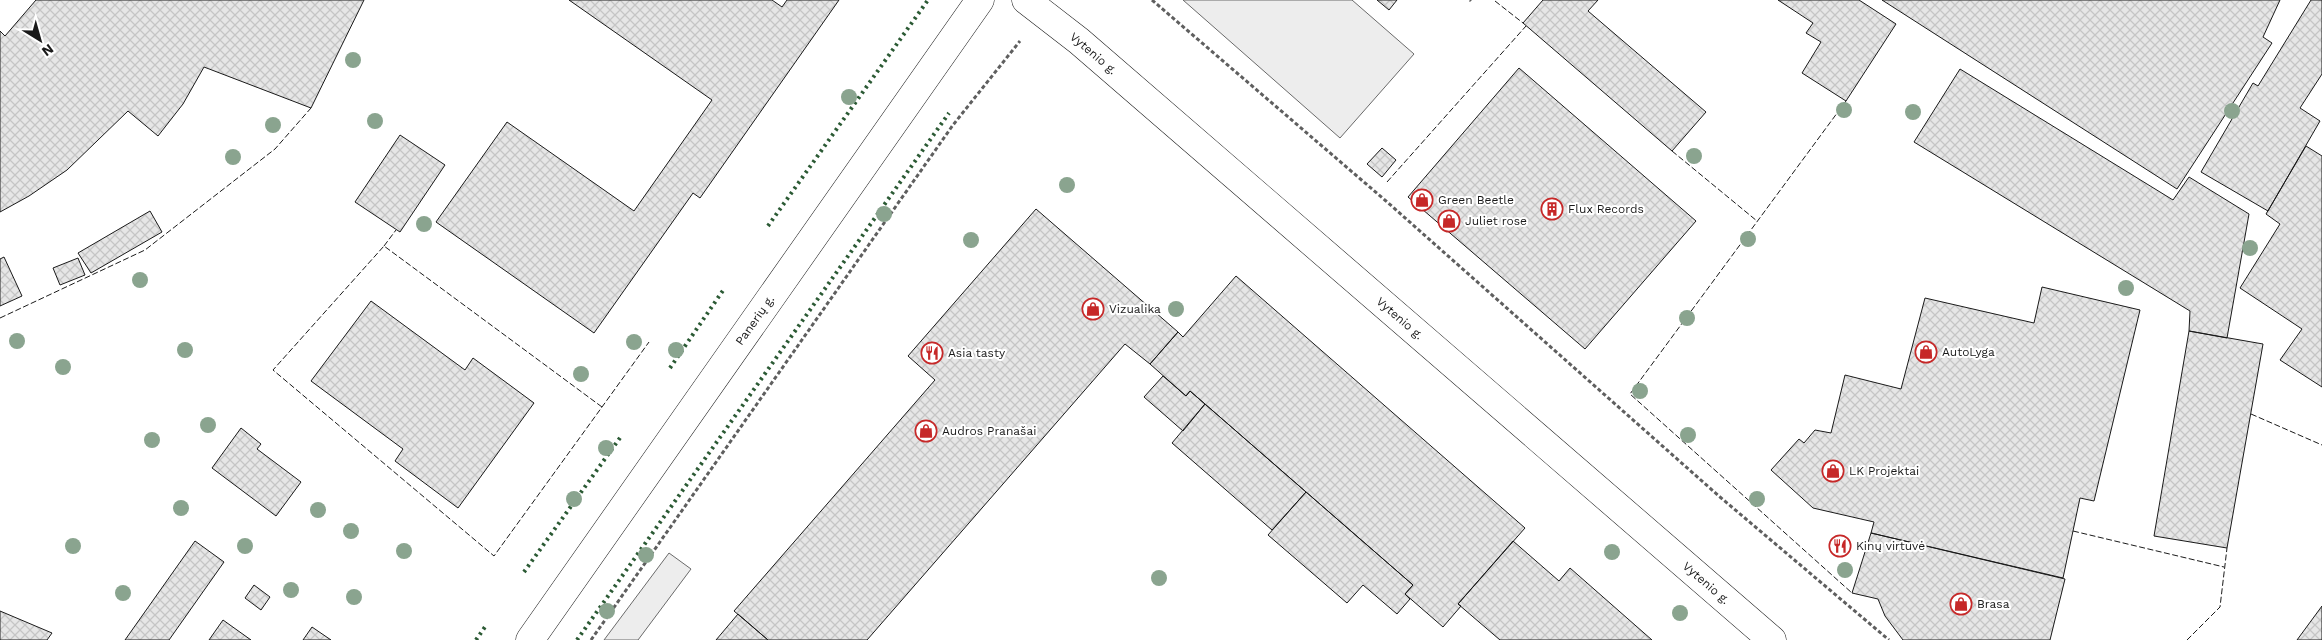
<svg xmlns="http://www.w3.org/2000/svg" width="2322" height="640" font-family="'Work Sans',sans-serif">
  <defs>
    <pattern id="building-cross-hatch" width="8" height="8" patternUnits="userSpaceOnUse" patternTransform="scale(1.25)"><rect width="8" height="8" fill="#e6e6e6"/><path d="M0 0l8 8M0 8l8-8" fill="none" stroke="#c5c5c5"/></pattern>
  </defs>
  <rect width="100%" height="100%" fill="#fff"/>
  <path fill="#ededed" stroke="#6a6a6a" d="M1183,0H1352L1414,54L1340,138Z
    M669,553L691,569L638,640H604Z"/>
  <path fill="url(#building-cross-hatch)" stroke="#1a1a1a" d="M36,0H364L311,108L204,67L183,104L158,136L128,111L67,170L29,196L0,212V31L5,36Z
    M569,0H772L782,7L787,0H839L700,198L693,193L594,333L436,222L507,122L634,211L712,100Z
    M1377,0H1397L1389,10Z
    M1543,0H1598L1588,11L1706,112L1672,151L1523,23Z
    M1778,0H1859L1896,24L1846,101L1802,73L1821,42L1806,33L1813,23Z
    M1882,0H2280L2263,37L2272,43L2177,189Z
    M2311,0H2322V74L2300,108L2320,121L2268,211L2201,172L2253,83L2258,86Z
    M1519,68L1696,221L1585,349L1408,197Z
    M1960,69L2173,200L2189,177L2249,214L2227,338L2189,331L2190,311L1914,142Z
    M400,135L445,165L400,232L355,202Z
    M2306,146L2322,156V387L2280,360L2302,329L2240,288L2280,224L2266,214Z
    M1382,148L1396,160L1382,177L1367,164Z
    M1036,209L1178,332L1150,364L1125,344L867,640H768L734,611L935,380L908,356Z
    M150,211L162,232L91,273L78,253Z
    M4,257L22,296L0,306V259Z
    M78,258L85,275L60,285L53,268Z
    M1236,276L1525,528L1458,604L1461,606L1443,627L1405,594L1413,585L1190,391L1186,396L1150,364L1178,332L1183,337Z
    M2042,287L2140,310L2094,501L2080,498L2063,578L1871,533L1874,522L1813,508L1771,470L1799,439L1804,443L1815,430L1831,433L1845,375L1901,389L1925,298L2034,323Z
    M371,301L465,370L473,358L534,403L458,508L395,461L403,449L311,381Z
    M2189,331L2263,344L2227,548L2154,536Z
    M1163,376L1186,396L1190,391L1205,404L1183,431L1144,397Z
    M1205,404L1306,492L1272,530L1172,443Z
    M241,428L261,444L257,449L301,482L276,516L212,468Z
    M1306,492L1413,585L1405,594L1410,599L1397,614L1363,585L1347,603L1268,535Z
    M1871,533L2065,579L2050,640H1903L1885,616L1878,599L1852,593Z
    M195,541L224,562L169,640H125Z
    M1513,541L1559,581L1570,568L1652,640H1500L1458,604Z
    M254,585L270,597L261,610L245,598Z
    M2322,606V640H2297Z
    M0,611L52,633L47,640H0Z
    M738,614L768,640H716Z
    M223,620L251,640H209Z
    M312,627L331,640H303Z"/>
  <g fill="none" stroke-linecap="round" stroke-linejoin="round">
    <g stroke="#1a1a1a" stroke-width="29">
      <g id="street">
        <path id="s1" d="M1026,0L1079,41L1772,640"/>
        <path id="s2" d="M530,640L980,0"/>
      </g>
    </g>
    <path stroke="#5f5f5f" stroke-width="3" stroke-dasharray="4 2.5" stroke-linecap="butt" d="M1152,0L1386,201L1720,497L1889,640
      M1470,0L1471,1
      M591,640L953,125L1020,41"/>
    <use href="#street" stroke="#fff" stroke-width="28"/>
    <path stroke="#2b5a34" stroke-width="4" stroke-dasharray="2.5 4" stroke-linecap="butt" d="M768,226L928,0
      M670,368L724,289
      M524,572L622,435
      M476,640L487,624
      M577,640L949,113"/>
    <path stroke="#1a1a1a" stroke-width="1" stroke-dasharray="6 2.5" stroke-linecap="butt" d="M1495,1L1523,23
      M1846,101L1630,394L1852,593
      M1672,151L1757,221
      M1387,182L1526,26
      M384,246L396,230
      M0,318L145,250L275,149L311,108
      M602,407L384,246L273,370L494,556L602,407L649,342
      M2251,414L2322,445
      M2073,531L2224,567
      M2187,640L2220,607L2227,548"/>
  </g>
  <g fill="#8aa48f">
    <circle cx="353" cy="60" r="8"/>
    <circle cx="849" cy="97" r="8"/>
    <circle cx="1844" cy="110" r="8"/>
    <circle cx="2232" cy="111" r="8"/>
    <circle cx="1913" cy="112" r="8"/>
    <circle cx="375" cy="121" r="8"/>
    <circle cx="273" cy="125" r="8"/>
    <circle cx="1694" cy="156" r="8"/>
    <circle cx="233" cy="157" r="8"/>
    <circle cx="1067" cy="185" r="8"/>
    <circle cx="884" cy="214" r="8"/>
    <circle cx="424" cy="224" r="8"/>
    <circle cx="1748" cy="239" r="8"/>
    <circle cx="971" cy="240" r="8"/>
    <circle cx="2250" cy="248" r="8"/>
    <circle cx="140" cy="280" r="8"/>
    <circle cx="2126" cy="288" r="8"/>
    <circle cx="1176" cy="309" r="8"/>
    <circle cx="1687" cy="318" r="8"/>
    <circle cx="17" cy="341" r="8"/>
    <circle cx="634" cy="342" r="8"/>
    <circle cx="185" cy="350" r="8"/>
    <circle cx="676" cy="350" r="8"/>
    <circle cx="63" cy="367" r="8"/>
    <circle cx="581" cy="374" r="8"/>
    <circle cx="1640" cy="391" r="8"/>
    <circle cx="208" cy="425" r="8"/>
    <circle cx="1688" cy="435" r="8"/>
    <circle cx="152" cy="440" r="8"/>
    <circle cx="606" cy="448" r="8"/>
    <circle cx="574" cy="499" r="8"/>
    <circle cx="1757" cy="499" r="8"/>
    <circle cx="181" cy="508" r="8"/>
    <circle cx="318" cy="510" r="8"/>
    <circle cx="351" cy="531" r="8"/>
    <circle cx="73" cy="546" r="8"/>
    <circle cx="245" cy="546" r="8"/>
    <circle cx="404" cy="551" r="8"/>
    <circle cx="1612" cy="552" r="8"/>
    <circle cx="646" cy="555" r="8"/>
    <circle cx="1845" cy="570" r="8"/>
    <circle cx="1159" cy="578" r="8"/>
    <circle cx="291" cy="590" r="8"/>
    <circle cx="123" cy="593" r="8"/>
    <circle cx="354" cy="597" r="8"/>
    <circle cx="607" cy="611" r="8"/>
    <circle cx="1680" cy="613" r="8"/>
  </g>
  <defs>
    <g id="shop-ring" transform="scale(1.125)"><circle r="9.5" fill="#fff" stroke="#c62828" stroke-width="1.5"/><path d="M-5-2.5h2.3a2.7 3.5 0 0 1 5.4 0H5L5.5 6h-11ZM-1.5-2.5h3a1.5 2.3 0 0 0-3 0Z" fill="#c62828"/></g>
    <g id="building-ring" transform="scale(1.125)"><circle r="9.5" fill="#fff" stroke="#c62828" stroke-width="1.5"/><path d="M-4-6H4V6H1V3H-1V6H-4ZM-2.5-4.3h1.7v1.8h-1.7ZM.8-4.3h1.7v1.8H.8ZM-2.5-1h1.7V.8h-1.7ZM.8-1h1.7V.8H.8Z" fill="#c62828"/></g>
    <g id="restaurant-ring" transform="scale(1.125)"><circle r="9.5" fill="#fff" stroke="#c62828" stroke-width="1.5"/><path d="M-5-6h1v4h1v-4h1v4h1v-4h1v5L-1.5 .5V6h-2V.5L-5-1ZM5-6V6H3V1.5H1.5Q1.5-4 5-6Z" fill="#c62828"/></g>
  </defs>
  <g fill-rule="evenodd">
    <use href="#shop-ring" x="1422" y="200"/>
    <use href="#building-ring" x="1552" y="209"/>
    <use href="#shop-ring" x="1449" y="221"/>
    <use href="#shop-ring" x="1093" y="309"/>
    <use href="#shop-ring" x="1926" y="352"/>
    <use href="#restaurant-ring" x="932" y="353"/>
    <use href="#shop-ring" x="926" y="431"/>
    <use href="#shop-ring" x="1833" y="471"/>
    <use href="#restaurant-ring" x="1840" y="546"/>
    <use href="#shop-ring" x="1961" y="604"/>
  </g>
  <g text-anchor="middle" stroke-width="4" stroke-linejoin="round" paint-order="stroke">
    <g font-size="12" fill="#1a1a1a" stroke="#fff">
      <text dy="4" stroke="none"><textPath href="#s1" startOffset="86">Vytenio g.</textPath></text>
      <text dy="4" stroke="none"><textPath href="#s1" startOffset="491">Vytenio g.</textPath></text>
      <text dy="4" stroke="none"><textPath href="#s2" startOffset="391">Panerių g.</textPath></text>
      <text dy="4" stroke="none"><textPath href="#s1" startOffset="896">Vytenio g.</textPath></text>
    </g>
    <g font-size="12" fill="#1a1a1a" stroke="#fff" text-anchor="start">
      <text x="1438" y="204">Green Beetle</text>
      <text x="1568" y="213">Flux Records</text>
      <text x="1465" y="225">Juliet rose</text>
      <text x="1109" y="313">Vizualika</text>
      <text x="1942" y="356">AutoLyga</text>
      <text x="948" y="357">Asia tasty</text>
      <text x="942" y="435">Audros Pranašai</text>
      <text x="1849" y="475">LK Projektai</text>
      <text x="1856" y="550">Kinų virtuvė</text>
      <text x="1977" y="608">Brasa</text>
    </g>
  </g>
  <g transform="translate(40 40) rotate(143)" stroke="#ffffff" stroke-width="4" paint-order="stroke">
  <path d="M0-4L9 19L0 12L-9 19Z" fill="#1a1a1a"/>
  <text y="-8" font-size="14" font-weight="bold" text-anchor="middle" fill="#1a1a1a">N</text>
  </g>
</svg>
